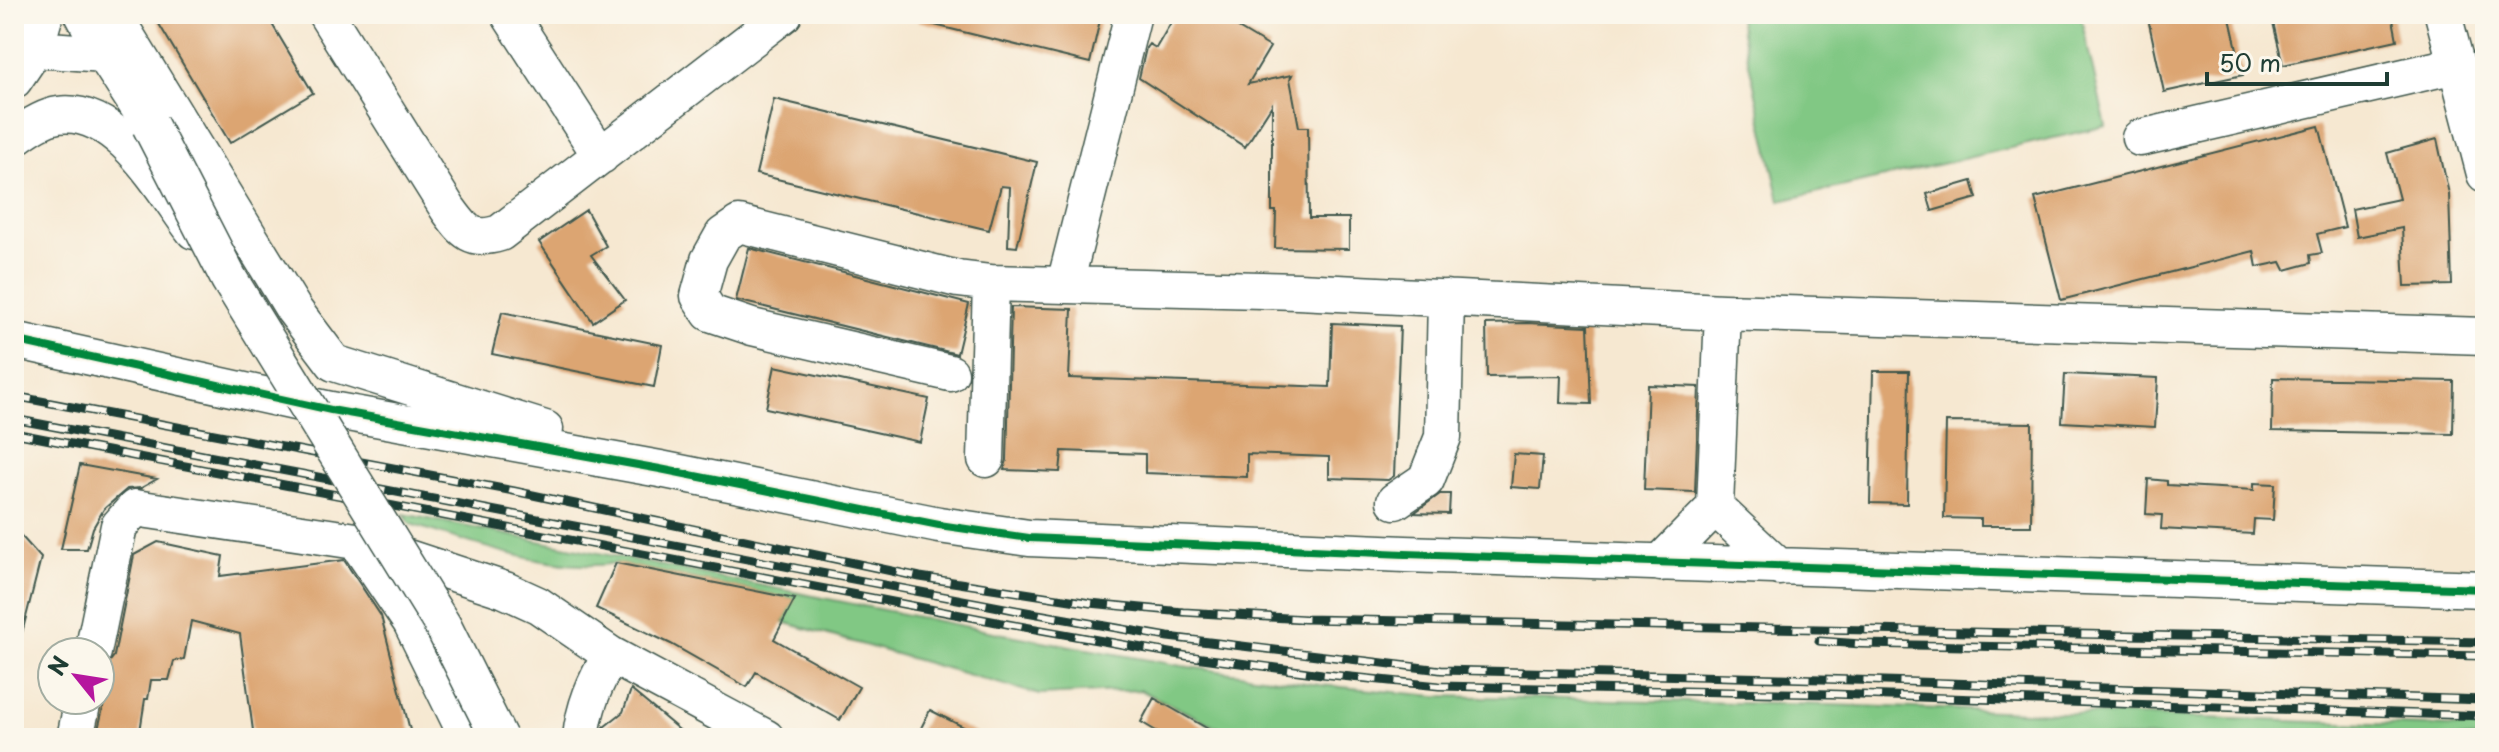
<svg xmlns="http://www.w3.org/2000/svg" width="2499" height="752" font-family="'Playpen Sans',sans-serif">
  <rect width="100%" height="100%" fill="#fbf7ec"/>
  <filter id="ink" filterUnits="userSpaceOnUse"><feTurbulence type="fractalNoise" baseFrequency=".0125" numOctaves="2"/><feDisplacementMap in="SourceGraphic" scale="16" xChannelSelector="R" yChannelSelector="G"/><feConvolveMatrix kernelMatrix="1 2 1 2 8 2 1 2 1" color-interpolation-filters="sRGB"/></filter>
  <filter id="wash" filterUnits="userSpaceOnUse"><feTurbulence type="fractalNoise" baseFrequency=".006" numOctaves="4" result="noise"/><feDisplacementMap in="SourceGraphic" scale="32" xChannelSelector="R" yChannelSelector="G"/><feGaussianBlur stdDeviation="1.8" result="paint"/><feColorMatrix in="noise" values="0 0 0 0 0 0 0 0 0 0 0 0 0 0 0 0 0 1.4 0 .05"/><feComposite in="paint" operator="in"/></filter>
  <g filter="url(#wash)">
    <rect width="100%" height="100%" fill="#f6e8d1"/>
    <path fill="#81c884" stroke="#50825c" stroke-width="2" d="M1738,14H2080L2106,126L1780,201Z
      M404,514L998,633L1182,666L1320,685L1436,696L1829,705L2485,728V738L1238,737L1140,690L1040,695L783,622L794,599L616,563C553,574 470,542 410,524Z"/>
    <g id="blocks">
      <path fill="#dca572" d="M153,14H266L313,93L230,143Z
        M918,14H1075L1100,20L1090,63L918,21Z
        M1176,14H1215L1270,47L1248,84L1292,75L1290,79L1299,127H1308L1309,218H1349V249L1275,248L1276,211H1272V105L1245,147L1139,78L1146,48L1149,44L1156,48Z
        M2147,14H2229L2243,75L2164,92Z
        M2271,14H2392L2397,40L2283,65Z
        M774,99L1037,162L1017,247L1008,246L1010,187L1001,186L989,230L756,174Z
        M2319,126L2345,227L2317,234L2322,253L2310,255L2311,263L2285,270L2281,262L2257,267L2254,251L2061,300L2035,198Z
        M2437,139L2449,194L2452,285L2405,286L2402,228L2357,237L2352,209L2399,199L2387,153Z
        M1972,181L1977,198L1932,211L1927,194Z
        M586,210L606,246L591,255L625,300L593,322L539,242Z
        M749,248L969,304L957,354L736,300Z
        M1011,307L1072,309L1069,378L1330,387L1332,323L1400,326L1394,476L1388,480L1329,478V457L1247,454V477L1145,473V454L1062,451L1060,472L1004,470L1007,460Z
        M502,312L662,345L654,387L492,354Z
        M1527,323L1588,326L1591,404L1560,403L1561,376L1487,377L1486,324Z
        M775,366L929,399L920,442L766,408Z
        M1873,371H1909L1907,504L1870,503Z
        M2065,374L2158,378L2155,427L2062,422Z
        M2273,378L2454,381L2453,434L2272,431Z
        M1648,385L1699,387L1695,492L1644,490Z
        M1946,422L2032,423L2031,526H1981V519L1944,518Z
        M1514,454L1543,456L1540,489L1511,487Z
        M80,465L157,479L141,488L127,489L104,509L93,528L87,549H61Z
        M2148,479L2167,481V485L2254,490V483L2275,484L2273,520L2254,519L2253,534L2161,529L2162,515L2146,514Z
        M1440,494H1450L1449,514L1414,513Z
        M14,528L41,558L21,637L14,636Z
        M158,542L223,556L220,576L344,560L381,616L412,738H254L240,634L191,621L184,659L174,661L169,680H151L148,699H145L139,738H96L104,704L101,691L105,668L114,656L134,555Z
        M616,563L795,599L774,639L859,687L840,720L756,672L747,687L671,644L596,608Z
        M631,690L689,738H602L604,727L623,712Z
        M1154,698L1224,738H1168L1141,722Z
        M930,710L985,738H916Z"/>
    </g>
  </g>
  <g filter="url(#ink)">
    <use href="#blocks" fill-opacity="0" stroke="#3f574c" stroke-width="2"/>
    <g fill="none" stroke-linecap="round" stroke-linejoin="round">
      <g stroke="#3f574c" stroke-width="39">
        <path id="minor" d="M83,14L104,54L150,125
          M113,14L294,310L334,363L545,429
          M326,14L448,209C464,231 471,242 500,233L784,14
          M509,14L601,156
          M2443,14L2485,174
          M35,49L104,54
          M14,80L35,49L45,14
          M14,138C26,129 43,117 58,115C118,106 163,190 194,231
          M2140,138L2456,65
          M1065,284L1133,14
          M14,344L23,342L331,410L660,469L939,525L1029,538L1405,554L2485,589
          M950,373L752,327L710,313L699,296L709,260L723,235L739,224L958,279L991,283L1298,291L1723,312L2485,336
          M986,459L991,283
          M1395,501L1426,480L1443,437L1446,298
          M1715,507L1723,312
          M356,541L411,622L468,738
          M1660,563L1715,507L1779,567
          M93,652L119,526L135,508L356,541L505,590L538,605L611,655L766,738
          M75,738L83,700
          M581,738C584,707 595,682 611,655"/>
      </g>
      <use href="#minor" stroke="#fff" stroke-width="36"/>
      <g stroke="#1f3d34" stroke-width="9">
        <path id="rail" d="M14,396L514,491L920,577L1090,603L1183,612L1305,619L2485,642
          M14,419L1015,610L1168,637L1441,670L1821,679L2485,700
          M14,433L1002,623L1187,656L1322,674L1439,686L1831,694L2485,716
          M1819,641L1861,644L2485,656"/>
      </g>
      <use href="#rail" stroke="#fbf7ec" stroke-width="6" stroke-dasharray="18" stroke-linecap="butt"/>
      <g stroke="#3f574c" stroke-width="39" stroke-linecap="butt">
        <path id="minor-bridge" d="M150,125L229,279L443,626L499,738"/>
      </g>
      <use href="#minor-bridge" stroke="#fff" stroke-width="36"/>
      <g stroke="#fbf7ec" stroke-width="13">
        <path id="cycleway" d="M14,344L23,342L331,410L660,469L939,525L1029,538L1405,554L2485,589"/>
      </g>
      <use href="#cycleway" stroke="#00873e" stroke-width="8"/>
    </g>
  </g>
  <rect width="2499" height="752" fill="none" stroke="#fbf7ec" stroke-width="48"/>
  <g transform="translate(76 676) rotate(300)"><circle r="38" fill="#fbf7ec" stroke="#a3ada2" stroke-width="2"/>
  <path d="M0-6L14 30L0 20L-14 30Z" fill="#b5179e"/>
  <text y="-12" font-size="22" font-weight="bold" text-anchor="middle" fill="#1f3d34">N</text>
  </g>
  <path d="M2207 72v12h180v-12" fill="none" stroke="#1f3d34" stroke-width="4"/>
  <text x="2219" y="72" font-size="24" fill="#1f3d34" stroke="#fbf7ec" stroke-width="6" paint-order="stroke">50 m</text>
</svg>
